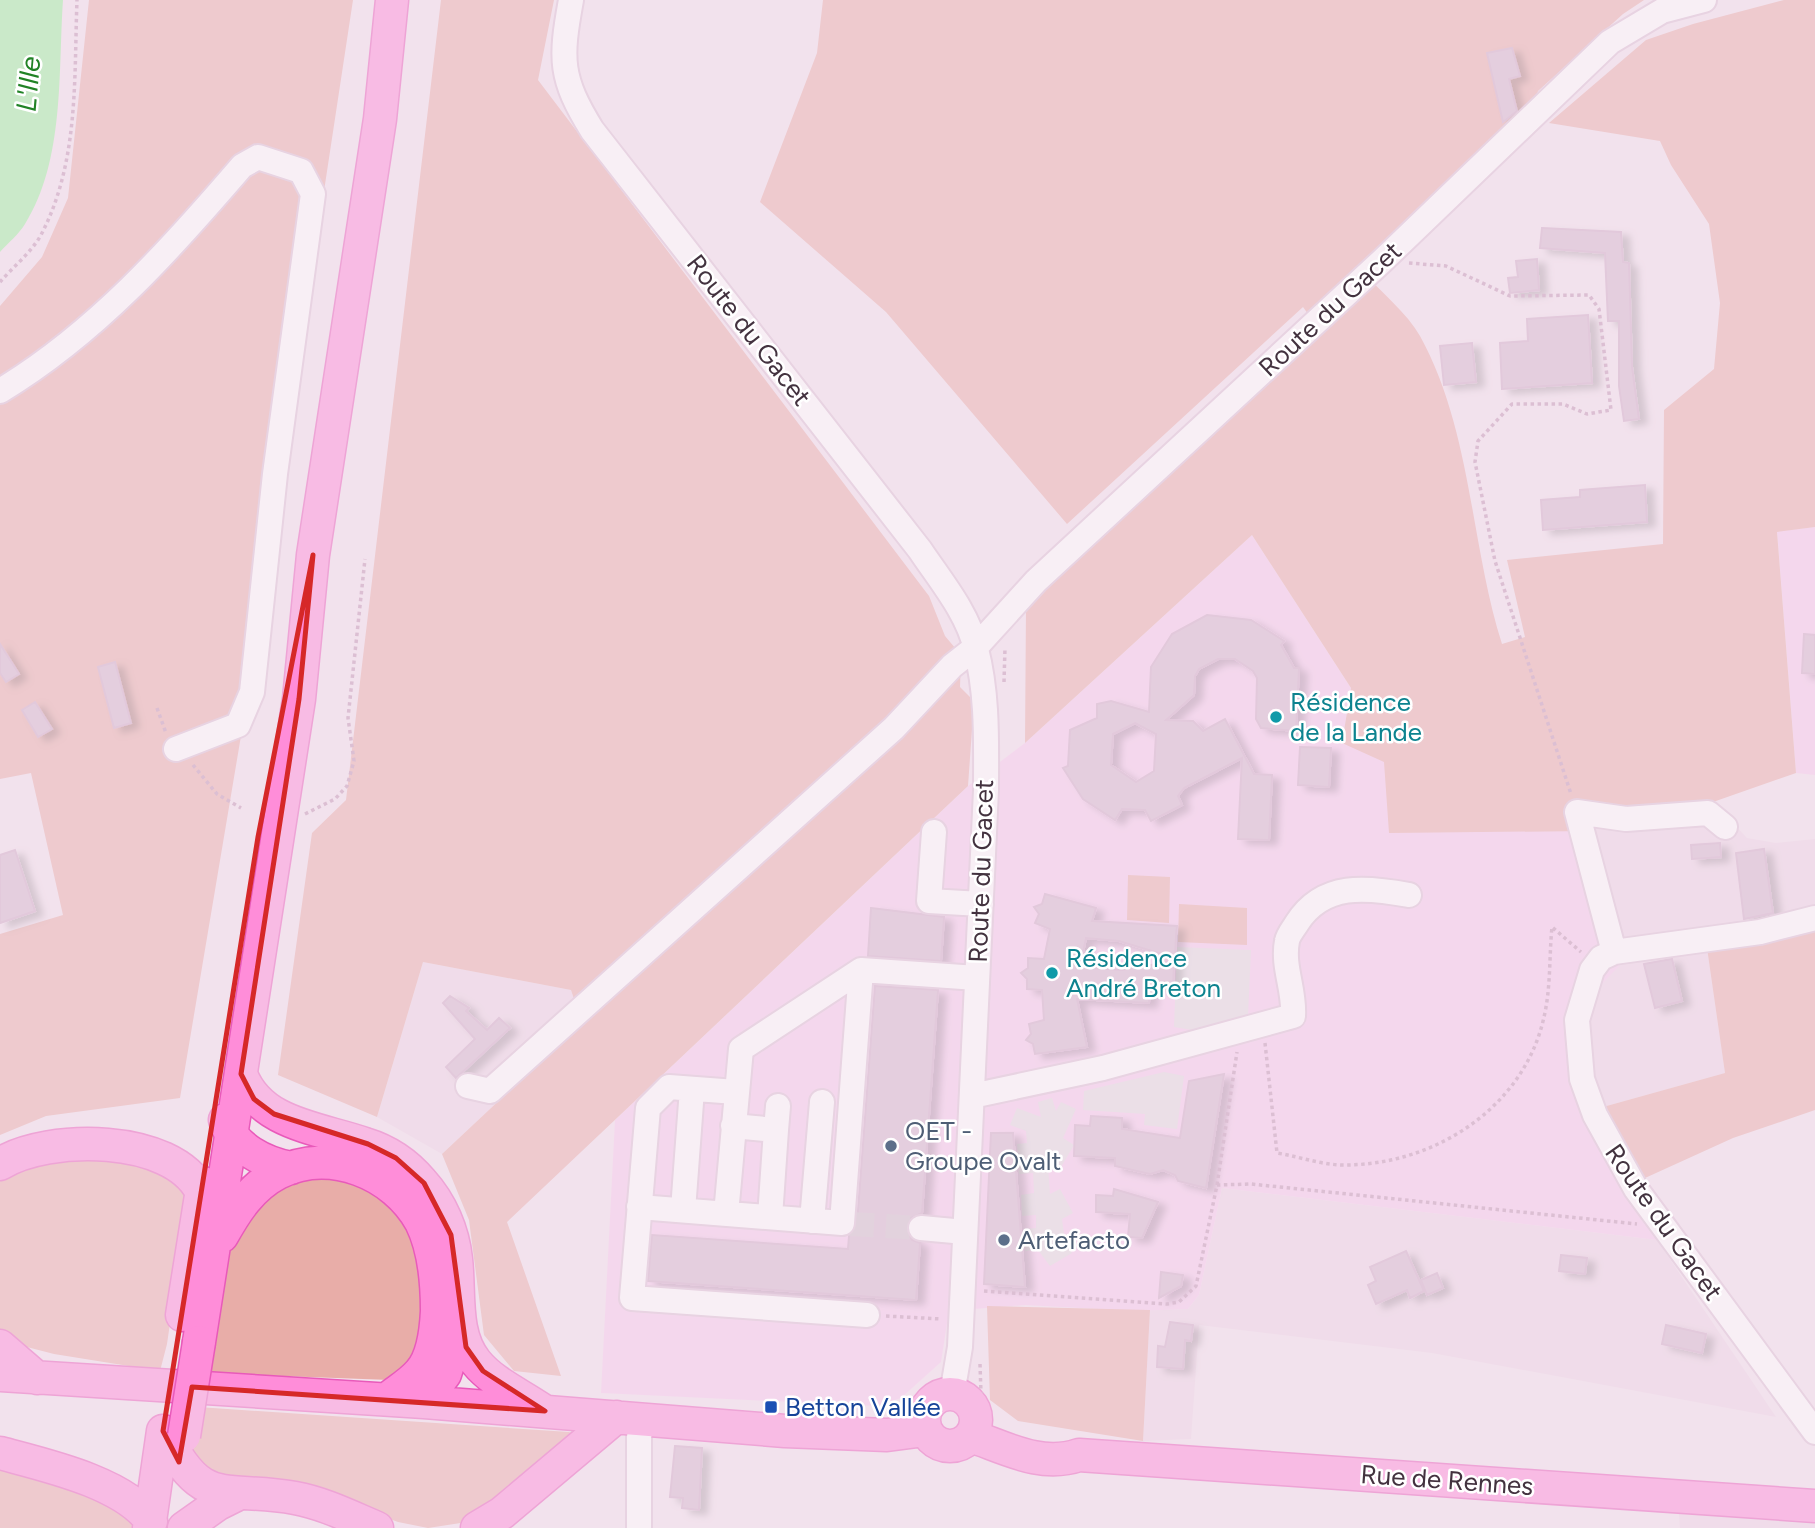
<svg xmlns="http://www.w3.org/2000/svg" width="1815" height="1528" font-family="Figtree,sans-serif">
  <defs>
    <filter id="shadow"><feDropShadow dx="8" dy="4.5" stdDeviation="3.5" flood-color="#0004"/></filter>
  </defs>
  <rect width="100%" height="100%" fill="#f2e2ed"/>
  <path fill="#edd6e6" d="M1713,802L1747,838L1776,843L1815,839V928L1707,948L1725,1073L1603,1107L1588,1068V831L1630,808Z
    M423,962L571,990L582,1023L442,1154L377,1117Z
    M1222,1188L1657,1240L1776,1417L1432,1353L1199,1325L1191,1439L1143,1441L1150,1310L1188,1309L1199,1295Z
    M1679,1514L1815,1521V1528H1680Z"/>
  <path fill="#f6cbed" d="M1815,527V775L1796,773L1777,531Z
    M1252,535L1351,688L1342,743L1588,831L1621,964L1599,987L1589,1019L1588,1068L1603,1107L1645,1178L1680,1225L1657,1240L1222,1188L1199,1295L1188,1309L1134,1311L1025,1305L949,1311L941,1362L901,1398L877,1406L601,1393L615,1120L968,786L1025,743Z"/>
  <path fill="#e8ada8" d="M89,0H353L244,718L180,1098L46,1116L0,1135V934L63,915L31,773L0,779V306L42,257L68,198Z
    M441,0H554L538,80L929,596L945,636L961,655L960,687L974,701L968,786L507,1222L561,1376L514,1371L484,1335L469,1220L442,1154L582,1023L571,990L423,962L377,1117L278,1075L312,833L346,800Z
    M823,0H1644L1623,14L1538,91L1532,113L1363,272C1381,292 1407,313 1420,336C1472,431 1470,543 1502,644L1525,637L1507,560L1663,544L1664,410L1714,369L1720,303L1709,224L1671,165L1660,141L1549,123L1646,40L1693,24L1784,0H1815V527L1777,532L1796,773L1713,802L1630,808L1588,831L1389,833L1384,762L1342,743L1351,688L1252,535L1025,743L1026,607L1321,332L1303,307L1067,524L886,312L760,202L817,53Z
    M1128,875L1170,877L1169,923L1127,920Z
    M1179,904L1247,908V945L1178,942Z
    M1815,928V1110L1733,1138L1645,1178L1603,1107L1725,1073L1707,948Z
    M82,1157L139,1162L170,1172L188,1199L167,1344L160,1371L54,1354L23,1346L0,1329V1178L14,1169Z
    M310,1175H347L409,1218L427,1305L414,1367L390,1380L204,1373L231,1240L279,1186Z
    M987,1306L1150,1310L1143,1441L1018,1421L990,1400Z
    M198,1407L569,1432L574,1434L467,1522L428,1528L398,1522L344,1502L211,1479L189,1449Z
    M0,1469L89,1492L133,1522V1528H0Z"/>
  <path fill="#e2dbe0" d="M1177,947L1251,950L1248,1016L1192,1030L1174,1027Z
    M1164,1072L1184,1076L1177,1129L1144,1125L1145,1114L1083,1110L1084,1091Z
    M1052,1098L1056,1111L1061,1102L1076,1109L1063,1138L1074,1145L1058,1172L1048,1166L1050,1194L1060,1189L1073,1213L1062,1219L1065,1241L1072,1253L1050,1266L1038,1250L1025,1251L1024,1229L1036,1228V1215L1022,1216L1021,1195L1034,1193L1033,1173L1019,1174L1017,1144L1027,1143L1026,1131L1010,1125L1017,1108L1041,1117L1038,1102Z"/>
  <path fill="#9af29d" d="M0,0H63C58,72 65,160 25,224C19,234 8,243 0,252Z"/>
  <path fill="#d3b7cd" stroke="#cfaac6" stroke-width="2" fill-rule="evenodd" filter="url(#shadow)" d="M1512,48L1520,76L1509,79L1517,111L1503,122L1487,53Z
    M1542,228L1621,232L1623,262L1629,263L1632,367L1639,419L1624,421L1619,386V321H1608L1605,253L1540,248Z
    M1537,259L1539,290L1510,293L1508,278L1518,277L1516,261Z
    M1588,315L1592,383L1502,389L1500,343L1528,341L1527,319Z
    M1472,343L1476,382L1444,385L1440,346Z
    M1645,485L1647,522L1543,530L1541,500L1580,497V490Z
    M1207,615L1251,620L1284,641L1281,645L1294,668H1299L1296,731L1261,728L1256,719L1257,678L1253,671L1235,659H1218L1199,669L1195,676L1194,695L1166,720L1193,721L1203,731L1225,719L1254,774L1272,775L1269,840L1238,839L1242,758L1184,788L1178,796L1182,805L1151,821L1145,810L1122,809L1115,820L1083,799L1063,768L1068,766L1070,730L1097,718V704L1111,701L1149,712L1151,667L1172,634ZM1135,723L1156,734L1154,771L1136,782L1111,765L1113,734Z
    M1804,634L1815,635V674L1802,673Z
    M0,644L19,674L6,682L0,673Z
    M115,662L131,723L114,728L98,667Z
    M35,702L52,729L38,737L22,710Z
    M1300,747L1331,748L1329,787L1298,785Z
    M1720,843L1721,857L1692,859L1691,845Z
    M1764,849L1773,913L1744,919L1736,853Z
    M15,850L35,911L0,923V855Z
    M1045,894L1096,908L1092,921L1177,926L1176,935L1175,958L1119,941L1086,938L1080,967L1122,970L1174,961L1173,987L1150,985L1149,1003L1077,999L1087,1047L1035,1054L1033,1044L1026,1040L1031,1034L1029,1024L1044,1020L1042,990L1027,989V979L1021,973L1028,968V958L1044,959L1050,929L1035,923L1039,914L1034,907L1042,904Z
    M871,908L944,917L941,961L868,956Z
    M1672,959L1682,1001L1655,1008L1644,964Z
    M875,986L938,990L922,1213L909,1219L906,1227L912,1240L920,1243L916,1300L648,1281L652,1235L848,1249L849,1236L857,1224Z
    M450,996L469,1008L466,1011L487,1030L499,1018L510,1028L456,1078L446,1067L475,1039L443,1003Z
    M1224,1074L1206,1188L1178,1181L1175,1175L1163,1170L1150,1174L1115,1166V1158L1074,1156L1075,1125L1090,1126L1091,1116L1122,1118V1129L1180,1138L1189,1081Z
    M991,1133H1013L1025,1287L984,1284Z
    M1114,1189L1158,1202L1142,1238L1128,1237L1130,1214L1096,1212V1195L1113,1196Z
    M1406,1251L1424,1291L1410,1298L1407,1290L1376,1304L1368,1285L1376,1281L1370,1267Z
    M1561,1255L1587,1258L1585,1274L1559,1271Z
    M1161,1272L1183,1275L1181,1286L1159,1298Z
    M1437,1273L1443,1288L1427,1295L1421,1280Z
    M1170,1322L1193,1325L1191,1341L1185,1340L1183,1369L1157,1367L1158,1346L1165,1347Z
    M1666,1325L1706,1334L1702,1353L1662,1344Z
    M675,1446L702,1448L699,1510L682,1508L683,1498L670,1497Z"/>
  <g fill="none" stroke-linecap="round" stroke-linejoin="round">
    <path stroke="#cfbfca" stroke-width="24" stroke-dasharray="24 12" stroke-linecap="butt" d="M850,1224L921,1228"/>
    <g stroke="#dbc1d4" stroke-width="28">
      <path id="minor" d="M571,0C560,60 560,78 592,130L920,550C940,580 968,613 976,649C988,696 986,743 986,790L960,1347L952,1394
        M0,391C96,333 170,250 242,166L258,157L301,171L313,194L275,474L252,692L238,725L176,749
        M934,832L929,901L981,904
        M1815,918L1760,932L1614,952L1601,958L1592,970L1577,1020L1582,1079L1595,1115L1636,1189L1815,1432
        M1614,952L1577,812L1626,819L1708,813L1725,827
        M468,1086L490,1091L894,728L952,666L976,647L1036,581L1382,261L1610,42L1662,11L1704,0
        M736,1092L669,1087L648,1108L632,1298L867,1315
        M972,1096L1103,1068L1293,1016C1295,990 1282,967 1287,941C1288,935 1294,928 1297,923C1323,882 1367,887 1409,895
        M733,1126L776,1130L770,1217
        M776,1130L778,1106
        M639,1207L842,1223L861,970L977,978
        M683,1210L692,1089
        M726,1214L741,1049L861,970
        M812,1221L822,1102
        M921,1228L965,1232
        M639,1528V1437L643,1419"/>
    </g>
    <g stroke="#e85aba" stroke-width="35">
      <path id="major" d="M241,1074C260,1125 320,1128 365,1144C388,1151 407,1164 422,1182C441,1203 453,1231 456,1259C460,1293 453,1334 476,1362C492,1382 519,1394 541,1409
        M225,1120C233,1148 265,1163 291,1168
        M0,1164C48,1134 172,1134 201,1191
        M222,1236C236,1211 251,1187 278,1173C330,1147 394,1173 421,1222C434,1248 437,1282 437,1311C436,1331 433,1357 420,1372C411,1383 398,1390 387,1399
        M182,1315L203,1183
        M199,1342L299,699L313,555L380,119L392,0
        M0,1346L37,1378
        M0,1375L424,1402L785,1431L887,1435L925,1430
        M924 1420a26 26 0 1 1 52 0a26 26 0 1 1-52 0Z
        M424,1402L445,1374L460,1326
        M163,1431C203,1511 222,1485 295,1498C323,1503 351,1517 377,1528
        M971,1436C1006,1448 1041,1468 1079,1455L1815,1506
        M0,1453C44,1465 123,1482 151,1521
        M149,1528L163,1431
        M184,1528L218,1504L238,1494
        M477,1528L502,1513L616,1417"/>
    </g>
    <path stroke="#c095b4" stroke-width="3.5" stroke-dasharray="3.5 3.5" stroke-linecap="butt" d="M1409,263L1446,266L1510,296L1589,295L1599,309L1611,410L1587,414L1563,404H1512L1478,441L1475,462L1495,561L1571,794
      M0,282C13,267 33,251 42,233C79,161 74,78 77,0
      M1004,682L1005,648
      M157,708L166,733
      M193,765L217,794L241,808
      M305,814L335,799L347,786L354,761L348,718L365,559
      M1265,1043L1277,1153C1301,1157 1321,1165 1345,1165C1434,1165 1524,1108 1544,1017C1551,987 1549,957 1552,927L1581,952
      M1217,1185L1237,1052
      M984,1291L1167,1304L1179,1302L1196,1286L1217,1185L1251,1184L1637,1224
      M886,1316L941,1319
      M980,1364L981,1394
      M911 1421a39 39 0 1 1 78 0a39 39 0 1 1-78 0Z"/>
    <use href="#minor" stroke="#fff" stroke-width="24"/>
    <use href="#major" stroke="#ff8dd9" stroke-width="32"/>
    <g stroke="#e85aba" stroke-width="35" stroke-linecap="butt">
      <path id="major-bridge" d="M184,1436L199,1342"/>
    </g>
    <use href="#major-bridge" stroke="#ff8dd9" stroke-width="32"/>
  </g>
  <path d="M0 0H1815V1528H0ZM313,555L299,699L241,1074L254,1099L274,1114L368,1144L396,1158L424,1183L451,1235L466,1347L483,1371L545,1411L192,1387L179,1462L163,1431L258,837Z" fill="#f2e2ed" fill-opacity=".55" fill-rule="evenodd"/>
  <path fill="none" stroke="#d62828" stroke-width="5" stroke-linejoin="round" d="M313,555L299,699L241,1074L254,1099L274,1114L368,1144L396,1158L424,1183L451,1235L466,1347L483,1371L545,1411L192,1387L179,1462L163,1431L258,837Z"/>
  <g fill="#0f9aa8" stroke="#fff" stroke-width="2.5">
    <circle cx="1276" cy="717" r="7"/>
    <circle cx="1052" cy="973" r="7"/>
  </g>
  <g fill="#5c6f8a" stroke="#fff" stroke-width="2.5">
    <circle cx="891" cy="1146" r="7"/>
    <circle cx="1004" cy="1240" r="7"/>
  </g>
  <rect fill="#1a4fb4" stroke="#fff" stroke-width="2.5" x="764" y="1400" width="14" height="14" rx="3.5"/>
  <g text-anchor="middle" stroke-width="5" stroke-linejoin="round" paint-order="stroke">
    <g font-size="26" fill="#43323f" stroke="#fff">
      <text transform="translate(1330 309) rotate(-43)" y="9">Route du Gacet</text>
      <text transform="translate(749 330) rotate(52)" y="9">Route du Gacet</text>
      <text transform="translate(981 871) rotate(-88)" y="9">Route du Gacet</text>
      <text transform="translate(1664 1222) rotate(55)" y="9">Route du Gacet</text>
      <text transform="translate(1447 1480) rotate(4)" y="9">Rue de Rennes</text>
    </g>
    <g font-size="26" fill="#0d838f" stroke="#fff" text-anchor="start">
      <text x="1290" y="711">Résidence<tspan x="1290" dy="30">de la Lande</tspan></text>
      <text x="1066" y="967">Résidence<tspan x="1066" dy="30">André Breton</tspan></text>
    </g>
    <g font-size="26" fill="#4e5e75" stroke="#fff" text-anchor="start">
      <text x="905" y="1140">OET -<tspan x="905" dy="30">Groupe Ovalt</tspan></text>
      <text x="1018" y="1249">Artefacto</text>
    </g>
    <g font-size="26" fill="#164399" stroke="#fff" text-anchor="start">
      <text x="785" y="1416">Betton Vallée</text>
    </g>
    <g font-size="28" font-style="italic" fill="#218226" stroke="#fff">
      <text transform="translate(28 84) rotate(-85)" y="10">L'Ille</text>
    </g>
  </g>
</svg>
